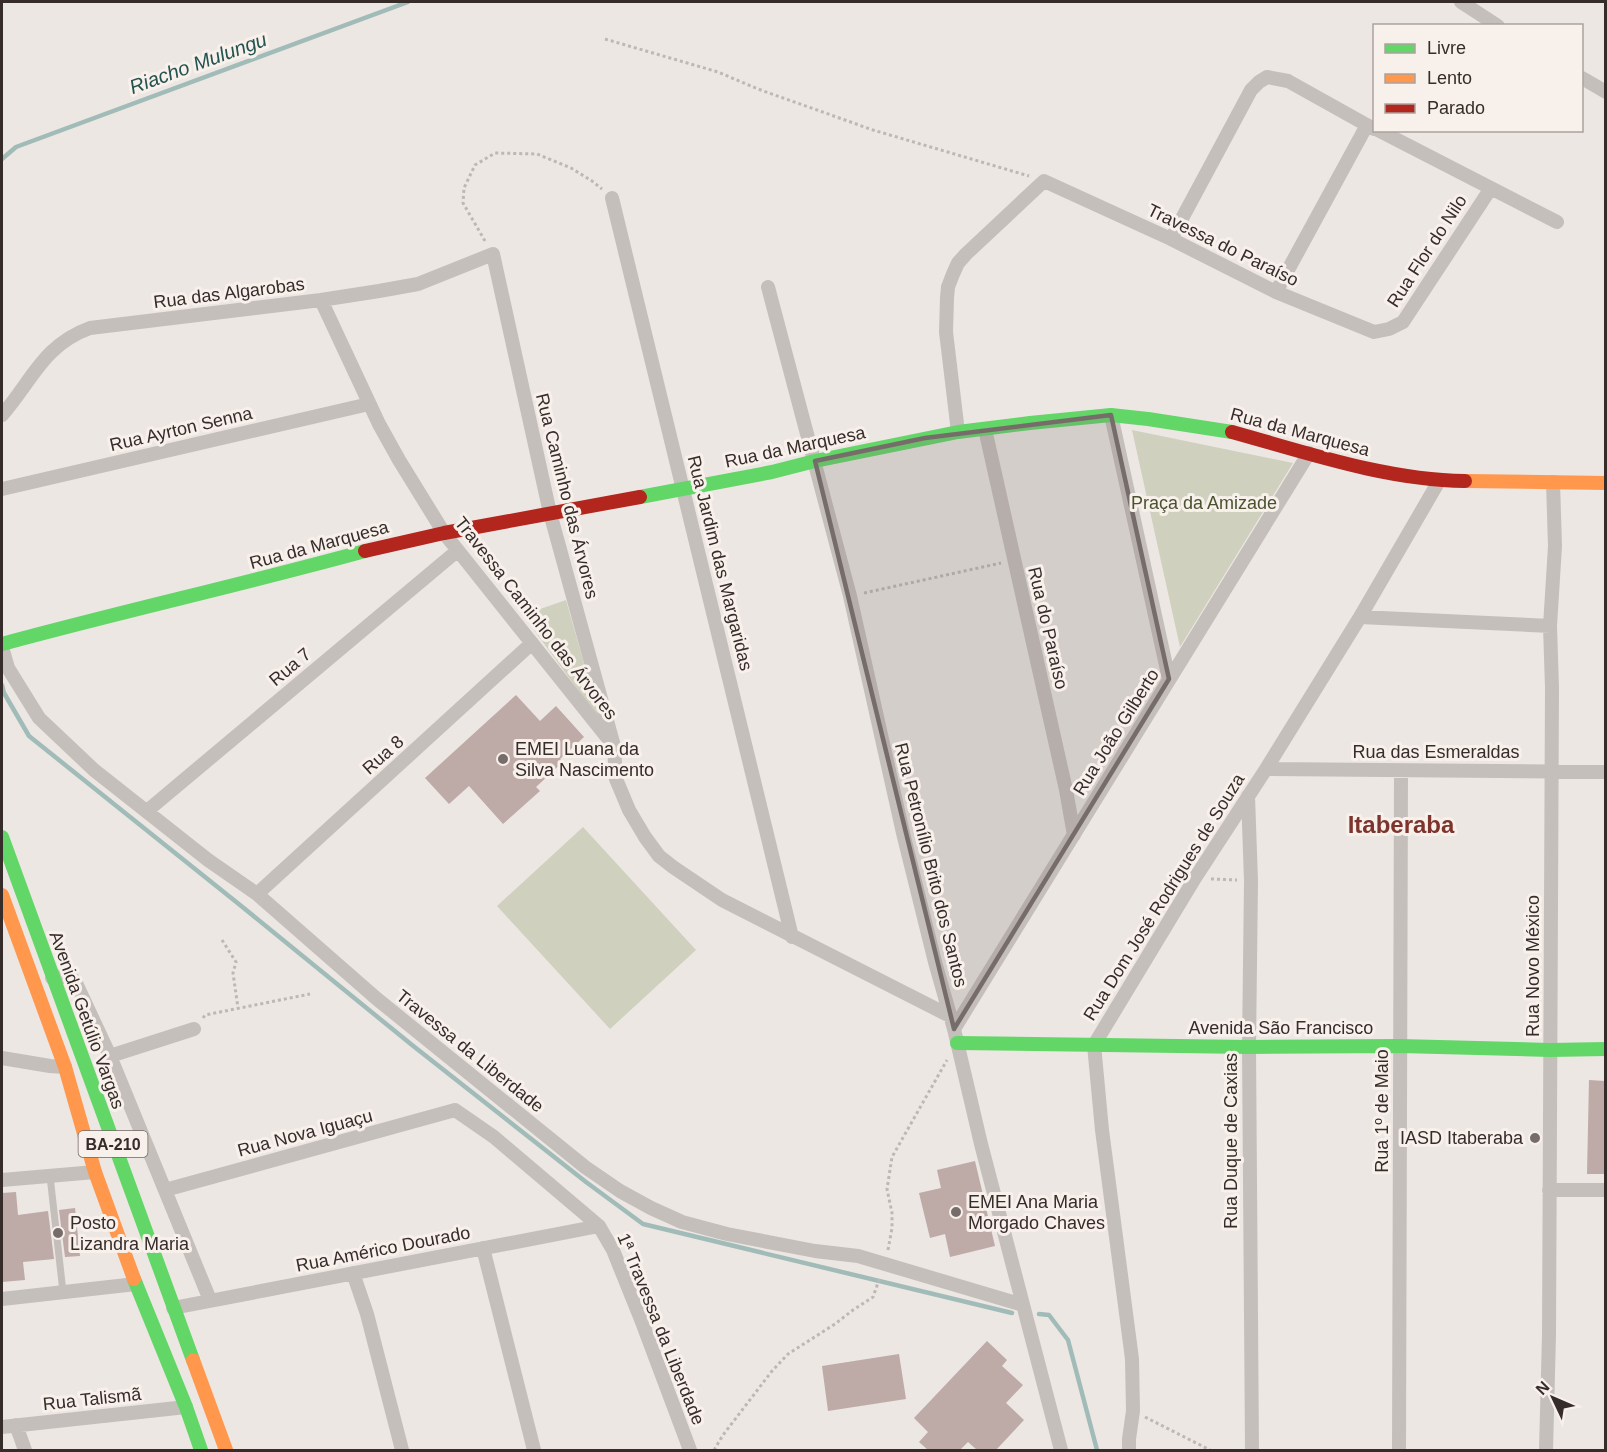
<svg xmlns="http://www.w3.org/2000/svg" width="1607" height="1452" font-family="Helvetica,sans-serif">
  <rect width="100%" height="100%" fill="#ece7e3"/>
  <path fill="#cfd0be" d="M1132,430L1293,463L1180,647Z
    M566,600L600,720L523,615Z
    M583,827L696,950L610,1029L497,906Z"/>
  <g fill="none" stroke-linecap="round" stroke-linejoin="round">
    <path stroke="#a1bcb8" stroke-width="4.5" d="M2,159L16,147L408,2
      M2,685L4,693L29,736L240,905L412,1045L586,1182L643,1224L1012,1313
      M1039,1314L1049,1315L1068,1340L1097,1450"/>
  </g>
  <path fill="#beaaa6" d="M516,695L540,721L556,706L584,737L560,759L563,762L536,787L540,791L503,824L469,786L449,804L425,778Z
    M1589,1080L1605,1081V1174H1587Z
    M975,1161L995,1246L950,1257L945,1234L930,1238L919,1193L941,1188L937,1170Z
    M16,1192L18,1215L48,1211L54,1259L23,1262L25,1280L2,1282V1193Z
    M75,1208L80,1256L65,1257L59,1210Z
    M987,1341L1007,1360L1002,1366L1023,1385L1006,1403L1024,1420L996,1450H977L968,1442L960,1450H928L919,1442L928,1432L914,1418Z
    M899,1354L906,1399L828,1411L822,1366Z"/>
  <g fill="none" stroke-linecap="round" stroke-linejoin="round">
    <path stroke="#beb7b4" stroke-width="3" stroke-dasharray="3 3" stroke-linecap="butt" d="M605,39L718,72L758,89L873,130L1029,176
      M485,241L463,203L464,188L475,165L495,153L537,154L571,168L592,181L602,189
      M864,593L1001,563
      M1211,879L1237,880
      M222,940L236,962L233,973L238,1008
      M203,1018L205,1015L310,994
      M888,1250L892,1228V1213L887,1189L892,1157L947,1060
      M1145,1417L1210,1450
      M714,1450L723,1435L772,1371L788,1354L835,1324L853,1310L873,1297L880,1277"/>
    <path stroke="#c5bfbc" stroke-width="7" d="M50,1176L63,1292"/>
    <path stroke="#c5bfbc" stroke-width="14" d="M1461,2L1498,26
      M1582,78L1606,92
      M1378,130L1557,222
      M612,198L792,937
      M1171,239L1251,90L1259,82L1267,77L1288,81L1374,129
      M768,287L850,596L903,833L935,962L954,1029L981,1144L1061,1450
      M1276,292L1367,125
      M321,300L379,424L399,460L444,533L614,746L616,779L629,810L645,837L659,856L673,867L722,900L950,1016
      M2,415C32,381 43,345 90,328L321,300L379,291L418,284L493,254L550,513L614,746
      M1111,415L1169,679
      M985,429L1066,790L1074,835
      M958,432L946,332L947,298L948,287L953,274L958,263L966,254L1044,181L1171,239L1276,292L1374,332L1389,329L1403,322L1491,188
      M2,489L369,404
      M1360,617L1550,626
      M2,647L8,668L39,718L94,770L208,860L257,894L377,999L585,1167L620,1191L651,1208L682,1222L727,1234L815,1251L858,1256L1023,1305
      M1266,769L1606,772
      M1248,796L1251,881L1249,1047L1252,1450
      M147,811L457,551
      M257,894L532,643
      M52,978L69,976L75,981L110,1056L210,1300
      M954,1029L1309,453
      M110,1056L194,1029
      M2,1058L50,1066L65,1067
      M2,1180L95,1172
      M165,1190L455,1110L494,1137L599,1226L613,1250L642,1322L690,1450
      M1549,1190H1606
      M483,1248L534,1450
      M353,1273L367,1314L402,1450
      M2,1299L136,1284
      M173,1308L599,1226
      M16,1425L25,1450
      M2,1427L186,1407
      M1129,1450V1439L1133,1411L1132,1359L1102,1130L1094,1045L1195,878L1266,769L1360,617L1439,481
      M1399,1450L1401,771
      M1546,1450L1549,1335L1552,688L1550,626L1555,546L1553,482"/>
    <path stroke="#63d668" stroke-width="14" d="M640,497L772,472L815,461L958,432L1030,423L1111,415L1148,419L1232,432
      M2,644C123,611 245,584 365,551
      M2,837L193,1360
      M957,1043L1249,1047L1400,1046L1550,1050L1606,1049
      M134,1279L186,1407L201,1450"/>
    <path stroke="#ff974d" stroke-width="14" d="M1465,481L1606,483
      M2,895L65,1067L95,1172L134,1279
      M193,1360L226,1450"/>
    <path stroke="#b3261e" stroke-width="14" d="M1232,432C1308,453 1386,480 1465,481
      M365,551L444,533L640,497"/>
  </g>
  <path fill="#766d6b" fill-opacity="0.2" stroke="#766d6b" stroke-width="4.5" stroke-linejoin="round" d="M1111,415L1169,679L954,1029L815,461L925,438Z"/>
  <g fill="#766d6b" stroke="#f8f0eb" stroke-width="2">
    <circle cx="503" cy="759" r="6"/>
    <circle cx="1535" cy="1138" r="6"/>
    <circle cx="956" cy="1212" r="6"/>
    <circle cx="58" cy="1233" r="6"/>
  </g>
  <g text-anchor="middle" stroke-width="6" stroke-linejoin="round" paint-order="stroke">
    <rect fill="#f8f0eb" stroke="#706764" stroke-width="1.5" x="78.5" y="1131" width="69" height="26" rx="4.5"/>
    <g font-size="16" font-weight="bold" fill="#362c2a">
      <text x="113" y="1150">BA-210</text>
    </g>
    <g font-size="18" fill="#362c2a" stroke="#f8f0eb">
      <text transform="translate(1223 245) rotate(26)" y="6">Travessa do Paraíso</text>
      <text transform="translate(1427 251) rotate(-57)" y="6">Rua Flor do Nilo</text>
      <text transform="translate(229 293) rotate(-7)" y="6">Rua das Algarobas</text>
      <text transform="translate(181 429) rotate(-13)" y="6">Rua Ayrton Senna</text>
      <text transform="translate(1300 432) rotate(15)" y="6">Rua da Marquesa</text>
      <text transform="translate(795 447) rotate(-12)" y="6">Rua da Marquesa</text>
      <text transform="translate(567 496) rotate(76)" y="6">Rua Caminho das Árvores</text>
      <text transform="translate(319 545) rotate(-15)" y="6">Rua da Marquesa</text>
      <text transform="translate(720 563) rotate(76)" y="6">Rua Jardim das Margaridas</text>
      <text transform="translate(536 618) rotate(52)" y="6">Travessa Caminho das Árvores</text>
      <text transform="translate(1048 628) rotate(77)" y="6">Rua do Paraíso</text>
      <text transform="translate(290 667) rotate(-40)" y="6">Rua 7</text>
      <text transform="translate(1116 732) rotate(-58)" y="6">Rua João Gilberto</text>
      <text x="1436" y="758">Rua das Esmeraldas</text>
      <text transform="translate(383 755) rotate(-42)" y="6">Rua 8</text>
      <text transform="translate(931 865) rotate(76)" y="6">Rua Petronílio Brito dos Santos</text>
      <text transform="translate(1164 897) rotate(-58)" y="6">Rua Dom José Rodrigues de Souza</text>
      <text transform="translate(1533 966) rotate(-90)" y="6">Rua Novo México</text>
      <text transform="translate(87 1020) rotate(70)" y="6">Avenida Getúlio Vargas</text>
      <text x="1281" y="1034">Avenida São Francisco</text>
      <text transform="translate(470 1051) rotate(39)" y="6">Travessa da Liberdade</text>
      <text transform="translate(1382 1111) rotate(-90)" y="6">Rua 1º de Maio</text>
      <text transform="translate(305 1133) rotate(-15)" y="6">Rua Nova Iguaçu</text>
      <text transform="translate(1231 1141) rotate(-90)" y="6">Rua Duque de Caxias</text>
      <text transform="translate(383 1249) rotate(-11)" y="6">Rua Américo Dourado</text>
      <text transform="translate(661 1329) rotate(68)" y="6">1ª Travessa da Liberdade</text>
      <text transform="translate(92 1399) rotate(-6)" y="6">Rua Talismã</text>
    </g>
    <g font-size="18" fill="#4a5230" stroke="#f8f0eb">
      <text x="1204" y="509">Praça da Amizade</text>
    </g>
    <g font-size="18" fill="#362c2a" stroke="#f8f0eb" text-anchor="start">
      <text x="515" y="755">EMEI Luana da<tspan x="515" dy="21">Silva Nascimento</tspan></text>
      <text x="1523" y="1144" text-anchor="end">IASD Itaberaba</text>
      <text x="968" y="1208">EMEI Ana Maria<tspan x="968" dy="21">Morgado Chaves</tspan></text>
      <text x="70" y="1229">Posto<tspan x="70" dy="21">Lizandra Maria</tspan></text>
    </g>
    <g font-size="20" font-style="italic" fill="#245350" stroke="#f8f0eb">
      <text transform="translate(198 63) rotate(-20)" y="7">Riacho Mulungu</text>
    </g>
    <g font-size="24" font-weight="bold" fill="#7c342c" stroke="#f8f0eb">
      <text x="1401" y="833">Itaberaba</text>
    </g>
  </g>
  <rect width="1607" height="1452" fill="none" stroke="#362c2a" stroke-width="6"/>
  <rect x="1373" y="24" width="210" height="108" fill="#f8f0eb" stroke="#aaa29e" stroke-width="1.5"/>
  <rect x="1385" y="44" width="30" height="9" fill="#63d668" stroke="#aaa29e" stroke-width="1.5"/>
  <text x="1427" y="54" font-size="18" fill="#362c2a">Livre</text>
  <rect x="1385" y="74" width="30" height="9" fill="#ff974d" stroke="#aaa29e" stroke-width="1.5"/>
  <text x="1427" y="84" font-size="18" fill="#362c2a">Lento</text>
  <rect x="1385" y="104" width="30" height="9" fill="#b3261e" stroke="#aaa29e" stroke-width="1.5"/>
  <text x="1427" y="114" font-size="18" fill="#362c2a">Parado</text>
  <g transform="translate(1553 1398) rotate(314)" stroke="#f8f0eb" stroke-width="4.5" paint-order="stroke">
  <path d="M0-4.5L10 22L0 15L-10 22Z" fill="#362c2a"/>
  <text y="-9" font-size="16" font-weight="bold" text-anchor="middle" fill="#362c2a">N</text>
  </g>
</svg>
